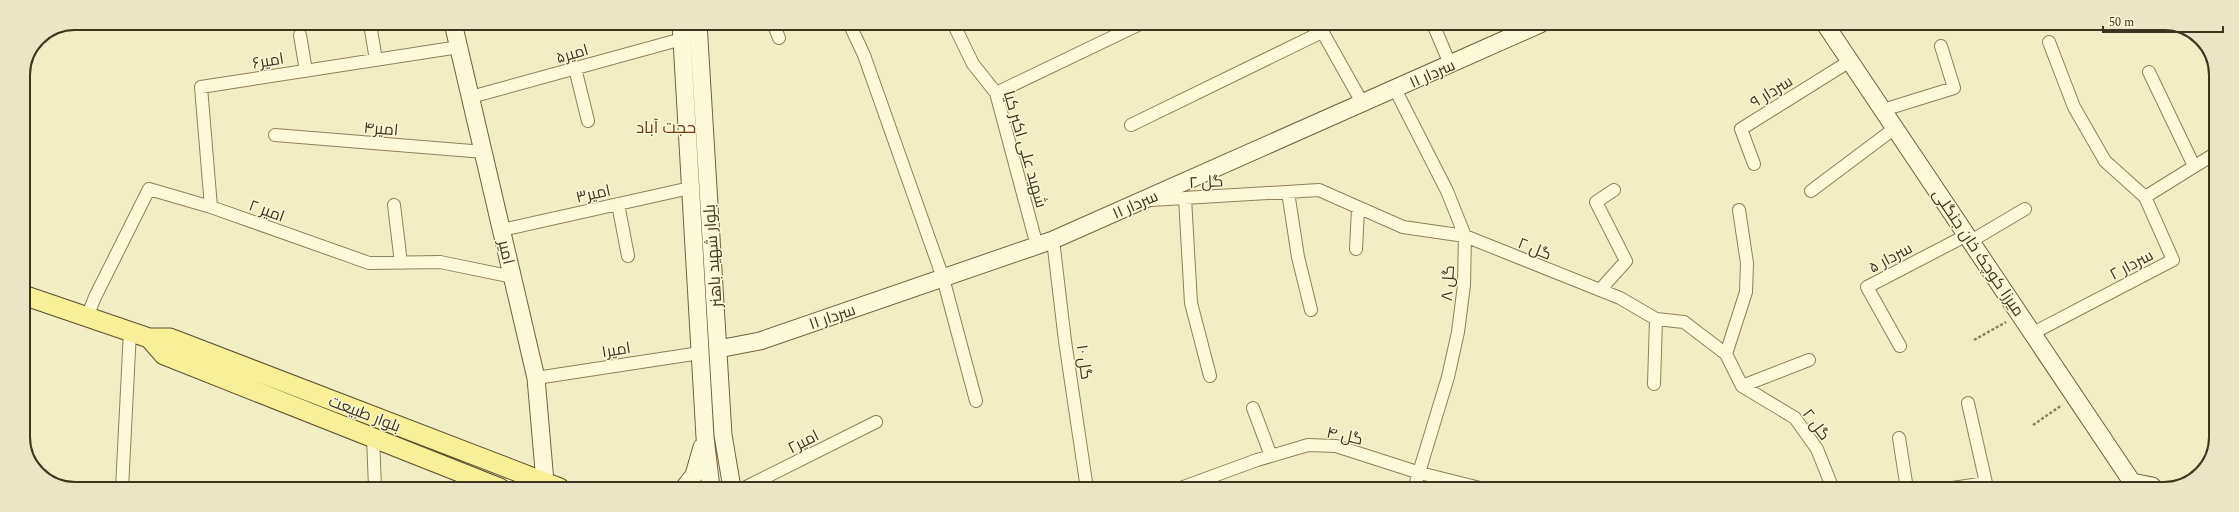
<svg xmlns="http://www.w3.org/2000/svg" width="2239" height="512" font-family="Spectral,Cairo,serif">
  <rect width="100%" height="100%" fill="#f2eec3"/>
  <g fill="none" stroke-linecap="round" stroke-linejoin="round">
    <g stroke="#8f8158" stroke-width="14">
      <path id="street" d="M773,23L779,38
        M849,23L864,55L943,278L976,401
        M953,23L973,64L996,93L1037,246
        M370,24L376,60
        M1318,24L1363,104
        M1433,24L1450,64
        M300,35L306,71
        M2049,42L2074,107L2105,161L2145,197
        M575,68L588,121
        M2149,72L2194,166
        M1395,89L1447,191L1465,236L1464,285L1458,332L1448,377L1414,489
        M996,93L1142,23
        M471,97L682,39
        M1883,110L1954,88L1941,46
        M1131,125L1322,32
        M275,135L484,152
        M1754,164L1741,129L1850,61
        M1811,191L1895,128
        M1288,192L1298,257L1311,310
        M1185,198L1191,303L1210,376
        M1151,200L1319,190L1403,227L1465,236L1620,298L1656,319L1684,322L1726,354L1742,386L1795,418L1817,449L1833,489
        M618,204L628,256
        M394,205L401,263
        M211,207L201,87L459,47
        M502,230L690,188
        M1053,240L1065,341L1087,489
        M1971,241L2025,209
        M1356,249L1358,209
        M1600,290L1626,261L1596,202L1614,190
        M87,317L95,297L149,189L211,207L369,263L440,262L513,277
        M2033,333L2173,260L2145,197L2216,153
        M1900,346L1867,287L1967,235
        M1726,354L1746,292L1747,263L1739,210
        M536,378L700,353
        M1654,384L1656,319
        M1742,386L1809,360
        M1253,408L1271,456
        M373,437L375,488
        M1899,438L1907,489
        M122,488L130,331
        M744,488L876,422
        M1178,489L1257,460L1308,445L1336,446L1420,473L1484,489
        M1946,489L1986,483L1968,403"/>
    </g>
    <g stroke="#70623b" stroke-width="19">
      <path id="secondary" d="M453,23L536,378L545,482
        M681,23L705,437L711,488
        M698,23L723,435L732,488
        M1825,24L2132,482V489
        M718,349L760,341L1053,240L1540,24
        M2132,482L2152,486L2155,489
        M684,488L694,475L702,447"/>
    </g>
    <g stroke="#5c4d2c" stroke-width="21">
      <path id="primary" d="M23,295L149,338
        M500,488L164,355L149,338H170L560,488"/>
    </g>
    <path stroke="#8f8158" stroke-width="2.5" stroke-dasharray="3 2" stroke-linecap="butt" d="M1974,340L2006,322
      M2033,425L2062,405"/>
    <use href="#street" stroke="#fcf9d8" stroke-width="12"/>
    <use href="#secondary" stroke="#fcf9d8" stroke-width="17"/>
    <use href="#primary" stroke="#f8ef98" stroke-width="19"/>
  </g>
  <g text-anchor="middle" stroke-width="3" stroke-linejoin="round" paint-order="stroke">
    <g font-size="16" fill="#3d341d" stroke="#f9f6d4">
      <text transform="translate(572 53) rotate(-16)" y="6">امیر۵</text>
      <text transform="translate(268 60) rotate(-9)" y="6">امیر۶</text>
      <text transform="translate(1432 73) rotate(-24)" y="6">سردار ۱۱</text>
      <text transform="translate(1771 91) rotate(-32)" y="6">سردار ۹</text>
      <text transform="translate(381 128) rotate(5)" y="6">امیر۴</text>
      <text transform="translate(1026 149) rotate(74)" y="6">شهید علی اکبر کیا</text>
      <text transform="translate(1206 181) rotate(-3)" y="6">گل ۲</text>
      <text transform="translate(593 193) rotate(-13)" y="6">امیر۳</text>
      <text transform="translate(1135 204) rotate(-24)" y="6">سردار ۱۱</text>
      <text transform="translate(267 210) rotate(20)" y="6">امیر ۲</text>
      <text transform="translate(1535 248) rotate(22)" y="6">گل ۲</text>
      <text transform="translate(507 252) rotate(77)" y="6">امیر</text>
      <text transform="translate(1979 252) rotate(56)" y="6">میرزا کوچک خان جنگلی</text>
      <text transform="translate(712 256) rotate(-94)" y="6">بلوار شهید باهنر</text>
      <text transform="translate(1890 257) rotate(-28)" y="6">سردار ۵</text>
      <text transform="translate(2131 264) rotate(-28)" y="6">سردار ۲</text>
      <text transform="translate(1447 283) rotate(-86)" y="6">گل ۸</text>
      <text transform="translate(832 316) rotate(-19)" y="6">سردار ۱۱</text>
      <text transform="translate(616 349) rotate(-9)" y="6">امیر۱</text>
      <text transform="translate(1085 362) rotate(82)" y="6">گل ۱۰</text>
      <text transform="translate(365 413) rotate(21)" y="6">بلوار طبیعت</text>
      <text transform="translate(1817 424) rotate(53)" y="6">گل ۲</text>
      <text transform="translate(1345 435) rotate(12)" y="6">گل ۴</text>
      <text transform="translate(803 441) rotate(-27)" y="6">امیر۲</text>
    </g>
    <g font-size="17" fill="#6e3d18" stroke="#f9f6d4">
      <text x="666" y="133">حجت آباد</text>
    </g>
  </g>
  <path d="M0 0H2239V512H0ZM75 30H2164A45 45 0 0 1 2209 75V437A45 45 0 0 1 2164 482H75A45 45 0 0 1 30 437V75A45 45 0 0 1 75 30Z" fill="#eae6c5" fill-rule="evenodd"/>
  <path fill="none" stroke="#3d341d" stroke-width="2" d="M75 30H2164A45 45 0 0 1 2209 75V437A45 45 0 0 1 2164 482H75A45 45 0 0 1 30 437V75A45 45 0 0 1 75 30Z"/>
  <path d="M2103 26v6h120v-6" fill="none" stroke="#3d341d" stroke-width="2"/>
  <text x="2109" y="26" font-size="12" fill="#3d341d" stroke="#f9f6d4" stroke-width="3" paint-order="stroke">50 m</text>
</svg>
